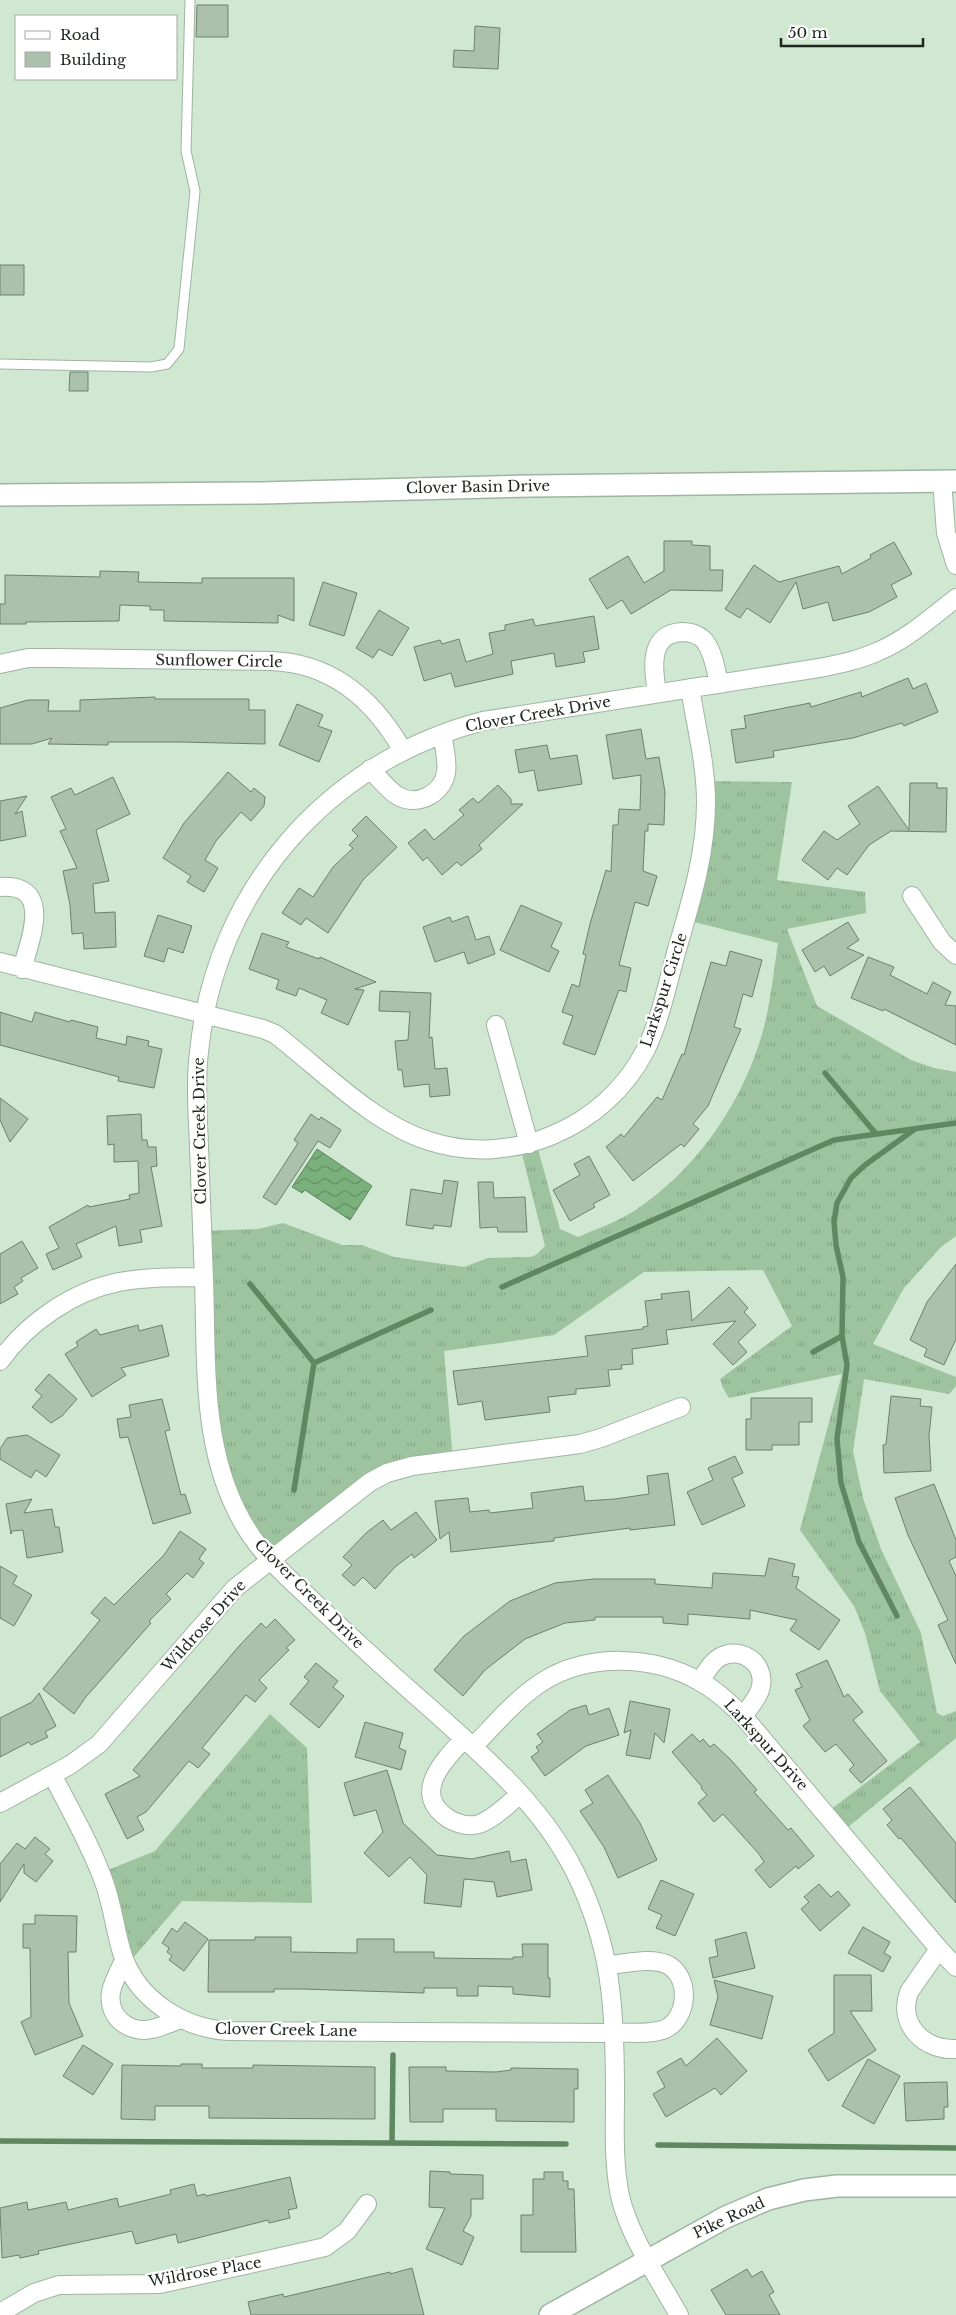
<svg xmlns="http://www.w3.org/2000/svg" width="956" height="2315" font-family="'Libre Baskerville',serif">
  <defs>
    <pattern id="grass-tufts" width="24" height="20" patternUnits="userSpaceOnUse" patternTransform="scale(1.25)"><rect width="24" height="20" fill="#9dc49e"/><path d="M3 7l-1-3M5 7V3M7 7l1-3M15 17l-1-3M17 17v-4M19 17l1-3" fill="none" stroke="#87a888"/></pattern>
    <pattern id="water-waves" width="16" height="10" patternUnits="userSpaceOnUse" patternTransform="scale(1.25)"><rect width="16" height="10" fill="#7ab07c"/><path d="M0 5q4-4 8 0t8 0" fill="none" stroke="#638f65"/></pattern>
  </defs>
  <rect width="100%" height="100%" fill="#d0e7d1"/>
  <path fill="url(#grass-tufts)" d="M705,781L792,782L777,880L865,892L866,913L787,929L817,1006L911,1060L934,1068L956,1072V1236L941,1247L904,1288L873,1344L956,1377V1386L949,1394L864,1379L853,1451L863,1498L881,1549L921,1633L937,1713L943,1716L956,1711V1738L842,1832L826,1813L920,1742L880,1691L865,1633L854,1606L800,1530L842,1374L729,1398L723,1388L720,1379L792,1326L763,1270L644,1272L554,1335L444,1351L453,1461L402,1468L271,1560L219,1464L202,1231L258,1229L283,1223L342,1245H362L394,1257L464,1267L488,1258L530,1257L536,1255L545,1246L520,1146L536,1142L560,1229L578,1237C596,1229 617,1222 634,1211C693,1172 737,1111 759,1044C770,1011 773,976 778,943L686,920Z
    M270,1714L307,1748L312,1903L182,1901L127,1965L101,1873L155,1851Z"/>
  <path fill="url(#water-waves)" stroke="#5f8760" d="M317,1149L372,1186L350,1220L305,1190L302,1193L292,1187Z"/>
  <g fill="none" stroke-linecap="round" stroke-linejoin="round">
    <path stroke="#5f8760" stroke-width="5.5" d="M825,1073L876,1134
      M250,1284L314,1363L294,1490
      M502,1287L834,1140L956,1123
      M813,1352L842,1336
      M314,1363L431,1310
      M897,1616L859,1542L841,1483L837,1439L847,1365L842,1336L843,1277L836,1245L834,1222L837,1203L851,1178L865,1165L915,1129
      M0,2141L566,2144
      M392,2143L393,2055
      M658,2145L956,2148"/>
  </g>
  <path fill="#acc1ac" stroke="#6d816d" d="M197,5H228V37H196Z
    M475,26L500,28L498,69L453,67L454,50L474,51Z
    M0,265H24V295H0Z
    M70,372H88V391H69Z
    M664,541H692V545L710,546V570H723L722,591L671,590L631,614L622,600L607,609L589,579L628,556L644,583L664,571Z
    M894,542L912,574L891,585L897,597L869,612L833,621L828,602L803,609L796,582L770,623L747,608L740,618L725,609L754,565L779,582L839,566L842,574L871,558L870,555Z
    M100,571L139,572L138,582L202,583V578H294V621L278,615V623L164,621V610H150V606L120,605L119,621L26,622V624H0V604H5V575L100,577Z
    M323,582L357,593L344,636L309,625Z
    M379,610L409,628L392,656L379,649L373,658L356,648Z
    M594,616L599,649L583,652L585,662L556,667L554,653L511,661L513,674L455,687L451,673L424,681L414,647L440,640L442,644L459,639L466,662L493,654L489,633L505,630V625L533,619L535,626Z
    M908,678L913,689L926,683L938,712L904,726L902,723L853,738L773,751L774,757L736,763L731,730L746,728L744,716L810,703L811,707L861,692L862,697Z
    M155,697V699H249V710H265V744L181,742H108V745L48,744L52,738L32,744H0V708L28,700H49L48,711H80V700Z
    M297,704L323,715L318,726L332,731L319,762L279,745Z
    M641,729L646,759L659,757L665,792L664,825L648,824V831H645L643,871L657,876L648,906L635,902L619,965L631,968L626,992L619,990L595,1055L563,1044L573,1016L562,1012L572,984L579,987L586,955L583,954L590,924L606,870L611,872L613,825H618L619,809L640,810L641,775L613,779L606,735Z
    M547,745L550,759L577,755L582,784L538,791L534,770L519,773L515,750Z
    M228,772L251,792L254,788L265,797L264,806L251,821L241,812L216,841L205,860L218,868L204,892L187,882L191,876L163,858L184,823Z
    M113,777L130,814L96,830L109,881L93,884L95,913L115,912L116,947L84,949L83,933L72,934L70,905L63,871L77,868L60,831L66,829L51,797L71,788L75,795Z
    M910,783H937V788H947L946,832L891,831L869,845L847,875L837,868L828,880L802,860L824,831L837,840L860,824L848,806L878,786L909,830Z
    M498,785L511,799V804H523L479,845L482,849L461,866L457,862L442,875L427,857L423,861L408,843L425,829L434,840L464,815L459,810L473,798L478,803Z
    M27,796L15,814L22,811L26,836L0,841V801Z
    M366,816L397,847L363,880L328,933L306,918L301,925L282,913L299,888L313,897L333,867L353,848L349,845L358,836L352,830Z
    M521,905L562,923L551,947L559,951L549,972L500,950Z
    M158,915L192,926L183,953L168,948L164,962L144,956Z
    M468,916L476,940L489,936L495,954L468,964L464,952L435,962L423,927L450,917L452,922Z
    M848,922L859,940L847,948L864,955L830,976L824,966L815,972L802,950Z
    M262,933L289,942L286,947L319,959L320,957L376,982L355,989L364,990L348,1025L321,1013L327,1000L299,988L296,996L276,989L279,980L249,969Z
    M730,951L762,960L752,997L743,994L734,1027L741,1029L708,1106L693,1124L699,1129L684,1147L681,1144L633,1181L606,1147L621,1134L624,1137L657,1097L662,1100L682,1054L684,1055L711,962L726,966Z
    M868,957L894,967L890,975L927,994L933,982L951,992L945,1005L956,1006V1045L884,1009L883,1011L851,998Z
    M380,991L431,993L429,1038L432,1037L435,1069L447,1068L450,1095L430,1097L429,1084L404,1087L402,1070H398L395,1041L408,1040L410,1012L379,1011Z
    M0,1012L32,1022L35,1012L70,1022L71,1020L98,1027L96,1038L126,1045L127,1036L149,1041L148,1046L162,1049L154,1088L118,1081L119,1077L0,1045Z
    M0,1098L28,1119L10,1142L0,1120Z
    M141,1114L142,1140H147L148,1147H156L157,1166L151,1167L162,1226L140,1230L142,1242L119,1246L116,1226L76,1244L82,1257L53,1270L46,1254L59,1248L49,1227L88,1205L89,1207L130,1199L129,1195L139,1193L138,1161L114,1162V1144L108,1145L107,1116Z
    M311,1114L319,1120L321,1117L341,1130L330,1148L318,1141L276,1205L263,1197L298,1143L294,1140Z
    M589,1156L610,1195L593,1204L595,1207L570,1221L553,1190L580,1175L574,1164Z
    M444,1180L458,1182L451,1227L434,1225L433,1229L406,1225L411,1189L442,1194Z
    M478,1182H493L494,1198L525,1197L527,1232H498L497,1227L480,1228Z
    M22,1241L38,1268L21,1278L23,1281L14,1287L18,1294L0,1304V1254Z
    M956,1264V1339L944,1365L924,1356L927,1349L910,1340L927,1302Z
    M729,1287L748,1308L744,1312L756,1325L738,1342L747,1352L733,1365L713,1344L736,1321L666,1330L668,1344L632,1349L633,1364L621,1365L622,1369L608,1370L610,1386L576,1389V1394L548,1397L550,1412L485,1420L482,1401L458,1405L453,1371L588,1356L585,1336L643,1329V1327L648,1326L645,1301L662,1299L661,1294L689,1291L692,1321Z
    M138,1325L139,1331L162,1325L169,1356L121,1368L126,1375L92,1397L65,1354L78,1346L76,1342L96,1329L100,1335Z
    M49,1374L77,1399L62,1416L51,1423L32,1407L42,1396L35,1390Z
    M891,1396L921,1399L920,1406L932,1407L929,1436L931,1471L884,1473L883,1445L886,1444Z
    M751,1398H812V1422H799V1445H772V1450H746V1419H751Z
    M162,1399L170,1430L165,1431L181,1495L185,1494L191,1513L153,1524L128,1437L120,1438L117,1419L131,1417L129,1405Z
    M27,1435L60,1455L46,1477L36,1470L31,1478L0,1459V1449L7,1438Z
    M735,1456L743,1473L732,1478L745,1506L702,1525L687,1492L713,1480L708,1468Z
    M668,1473L675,1525L630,1530V1528L554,1538V1541L451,1552L449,1532L440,1539L435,1501L468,1498L470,1512L489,1510L490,1513L533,1508L531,1493L583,1486L585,1501L615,1499L649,1494L647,1476Z
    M934,1484L956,1540V1557L949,1561L956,1576V1664L938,1625L948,1620L908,1535L895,1498Z
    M32,1499L24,1513L52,1509L55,1527H59L63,1552L27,1558L23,1530L12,1531L11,1534L6,1504Z
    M416,1512L437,1540L414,1558L412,1554L395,1567L375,1589L363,1577L354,1586L342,1575L352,1565L343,1557L366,1533L383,1520L391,1530Z
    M180,1531L206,1549L199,1559L204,1563L193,1578L187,1573L166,1594L171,1599L149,1621L151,1623L85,1698L74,1714L43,1689L100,1620L91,1613L105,1597L114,1605L164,1555Z
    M769,1558L795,1564L792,1576L799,1577L796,1588L840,1620L819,1650L790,1630L797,1620L750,1610V1619L688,1614V1625L663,1623V1617H595V1620L565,1623L525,1639L485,1670L463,1696L434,1670L464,1636L510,1601L555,1583L594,1579H655V1584L712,1588L713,1573L765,1576Z
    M0,1566L17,1576L13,1584L32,1595L14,1626L0,1618Z
    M275,1619L295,1640L286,1648L289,1650L259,1680L267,1688L255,1702L246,1695L202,1748L210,1754L198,1768L189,1761L146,1812L137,1817L144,1830L127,1839L105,1794L140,1776L133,1770L182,1713L240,1645L261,1623L266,1628Z
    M827,1660L844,1697L848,1694L863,1712L853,1720L887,1761L861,1783L849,1770L854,1765L836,1744L825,1752L803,1726L810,1720L795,1690L802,1687L796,1674Z
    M316,1663L338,1681L333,1687L344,1696L319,1728L290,1704L309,1681L304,1677Z
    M39,1693L56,1726L45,1732L48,1737L31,1745L29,1742L0,1757V1718L32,1702Z
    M630,1701L670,1709L664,1743L655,1733L650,1759L626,1755L631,1730L624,1733Z
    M586,1705L589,1715L609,1708L619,1735L586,1746L545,1776L531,1757L539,1751L536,1747L543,1742L537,1734L570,1710Z
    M365,1722L403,1733L399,1748L406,1751L401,1770L355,1757Z
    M692,1734L700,1742L703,1739L710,1747L714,1744L732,1761L757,1790L754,1792L788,1830L791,1828L814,1856L798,1869L796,1866L770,1888L755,1870L764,1862L759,1854L723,1814L714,1822L698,1803L707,1795L701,1788L702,1787L672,1752Z
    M387,1770L403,1823L437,1855L472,1859L509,1851L511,1862L526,1859L532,1890L497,1897L494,1882L464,1879L461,1907L424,1903L427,1875L410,1857L389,1877L364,1853L383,1832L376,1810L354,1816L344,1783Z
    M608,1775L640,1823L657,1860L618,1878L604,1847L580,1811L593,1803L585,1790Z
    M910,1787L956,1843V1903L901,1838L899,1839L887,1825L892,1820L883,1809Z
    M35,1837L50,1849L45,1854L53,1861L36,1882L24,1873V1864L0,1902V1864L17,1843L25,1849Z
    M661,1880L694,1894L675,1936L656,1928L662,1915L648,1909Z
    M819,1884L831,1897L838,1891L850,1905L820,1931L801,1909L809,1902L804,1897Z
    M35,1915L77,1916L76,1952H68L69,2003L83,2036L35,2055L21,2022L31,2017L30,1948H23V1924H35Z
    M185,1922L208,1939L184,1971L169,1960L172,1956L167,1952L169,1948L162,1943L172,1928L177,1932Z
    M863,1927L890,1942L884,1953L891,1957L883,1972L848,1953Z
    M746,1932L755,1968L713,1978L709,1958L718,1956L715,1940Z
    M255,1937H291V1952L357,1953V1939H394V1952H434V1958L513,1959V1957H523L522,1944H548V1978H550V1997L513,1994V1987L478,1986V1996H457V1988H424V1993L303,1989H274V1992H208L209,1940H255Z
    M834,1975H871L872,2011H850L876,2050L828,2081L808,2050L834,2033Z
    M714,1980L773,1996L762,2039L710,2025L718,1997Z
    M717,2038L747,2071L721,2095L715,2088L666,2117L653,2094L665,2087L657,2072L681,2058L686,2066Z
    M83,2045L113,2064L93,2095L63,2076Z
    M868,2059L900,2076L874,2124L842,2106Z
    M181,2064H202V2068H253V2065L375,2067V2119L209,2118V2106H155V2120L121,2119L122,2065L181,2066Z
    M409,2067H446V2071L496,2072L511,2070V2068L578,2069V2089H574V2122L496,2121V2109H443V2122H410Z
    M947,2082L948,2107H944V2119L906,2121L904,2083Z
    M430,2171L450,2172V2174L483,2175V2199H471V2216L463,2231L474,2237L462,2265L426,2249L445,2208L429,2207Z
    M544,2172H563V2181H568V2189H574L576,2252H521V2215H533V2179H544Z
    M290,2177L297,2208L288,2210L290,2218L269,2223L268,2220L178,2243L176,2234L136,2244L132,2231L38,2251L39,2254L20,2258L19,2255L2,2258L0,2208L27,2202L28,2210L66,2202L68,2210L117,2198L119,2207L171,2194L170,2190L194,2184L197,2196L205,2194L206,2196Z
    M412,2268L424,2315H251L248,2302L283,2294L284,2297L390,2272V2274Z
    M747,2269L752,2277L762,2271L774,2292L769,2295L780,2315H726L711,2290Z"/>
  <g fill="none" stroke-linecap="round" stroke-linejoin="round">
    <g stroke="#9fb5a0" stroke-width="11">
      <path id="service" d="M0,364L151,367L167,364L179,349L195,191L186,151L190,0"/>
    </g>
    <g stroke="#9fb5a0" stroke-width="20">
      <path id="minor" d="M942,481L946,533L956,565
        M0,664L28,658H54L271,661C332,663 374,700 403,751
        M657,693C653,669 648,634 682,632C691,632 701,635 706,643C714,655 716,670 719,684
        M370,769C379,778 388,790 398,796C417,807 442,794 446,773C448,761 444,746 442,734
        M0,887C54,883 30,940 22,969
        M912,896L942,942L956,955
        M0,962L263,1029L275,1034C322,1070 372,1123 429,1141C511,1168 605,1128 645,1051C661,1019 668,980 678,946C692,898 706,852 706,802C706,764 696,726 690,688
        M496,1025L529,1144
        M0,1361C27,1323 73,1291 119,1282C147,1277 175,1277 204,1277
        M700,1681C706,1673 711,1662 720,1657C742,1645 768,1665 760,1690C757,1699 749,1708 743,1716
        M464,1739C444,1760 410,1794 449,1819C458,1824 469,1827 479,1824C494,1819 508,1804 520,1794
        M473,1747C495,1724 516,1699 542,1682C588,1653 652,1655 699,1681C716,1690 729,1703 743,1716L939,1949L956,1967
        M53,1776C70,1810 91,1845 104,1882C113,1906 115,1932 123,1956C138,2000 183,2028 228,2031L614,2033C630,2032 651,2035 665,2029C689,2018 691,1975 666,1964C649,1957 626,1964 608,1965
        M0,1803L70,1765L99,1744L235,1588L370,1482L387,1473L412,1466L580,1444L601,1438L681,1407
        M939,1949L909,1992C897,2025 925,2051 956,2049
        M124,1960C120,1970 113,1981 111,1992C107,2017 129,2034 152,2029C162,2027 172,2022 181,2019
        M0,2313L34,2293L59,2285L160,2284L325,2247L347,2231L367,2204
        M679,2315C659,2279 629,2236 620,2196C613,2162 615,2126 615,2092C615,2010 612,1945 574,1870C541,1805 484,1756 430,1708C392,1675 355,1641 318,1606C295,1584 270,1563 252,1537C200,1462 207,1367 204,1280C202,1236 201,1191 199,1147C198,1116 195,1084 199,1052C215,891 326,762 483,721L819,668C839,664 860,660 879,651C907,639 932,617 956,598"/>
    </g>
    <g stroke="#9fb5a0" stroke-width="24">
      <path id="tertiary" d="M0,495L261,493L532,486L956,481
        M550,2315L726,2217L768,2199L804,2190L837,2186H956"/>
    </g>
    <use href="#service" stroke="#fff" stroke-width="9"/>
    <use href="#minor" stroke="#fff" stroke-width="18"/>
    <use href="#tertiary" stroke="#fff" stroke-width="21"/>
  </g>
  <g text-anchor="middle" stroke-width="4.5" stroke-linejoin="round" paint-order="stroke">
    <g font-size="15" fill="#1f271f" stroke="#fff">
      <text transform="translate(478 487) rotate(-1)" y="5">Clover Basin Drive</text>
      <text transform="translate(219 661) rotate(1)" y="5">Sunflower Circle</text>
      <text transform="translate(538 714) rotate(-10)" y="5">Clover Creek Drive</text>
      <text transform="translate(664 990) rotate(-72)" y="5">Larkspur Circle</text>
      <text transform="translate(200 1131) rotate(-91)" y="5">Clover Creek Drive</text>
      <text transform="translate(309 1594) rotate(45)" y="5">Clover Creek Drive</text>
      <text transform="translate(204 1626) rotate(-48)" y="5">Wildrose Drive</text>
      <text transform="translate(766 1745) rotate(48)" y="5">Larkspur Drive</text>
      <text transform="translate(286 2030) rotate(1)" y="5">Clover Creek Lane</text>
      <text transform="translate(729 2218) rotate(-25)" y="5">Pike Road</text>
      <text transform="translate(205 2272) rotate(-10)" y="5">Wildrose Place</text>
    </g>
  </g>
  <rect x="15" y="15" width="162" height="65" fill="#ffffff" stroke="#a5a9a5"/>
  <rect x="25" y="31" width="25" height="8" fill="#ffffff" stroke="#a5a9a5"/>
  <text x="60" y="40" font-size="15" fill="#1f271f">Road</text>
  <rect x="25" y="52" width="25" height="15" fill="#acc1ac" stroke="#a5a9a5"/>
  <text x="60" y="65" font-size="15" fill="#1f271f">Building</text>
  <path d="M781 38v8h142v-8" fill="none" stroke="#1f271f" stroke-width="2.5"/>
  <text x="788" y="38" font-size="15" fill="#1f271f" stroke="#ffffff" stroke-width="4" paint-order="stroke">50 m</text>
</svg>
